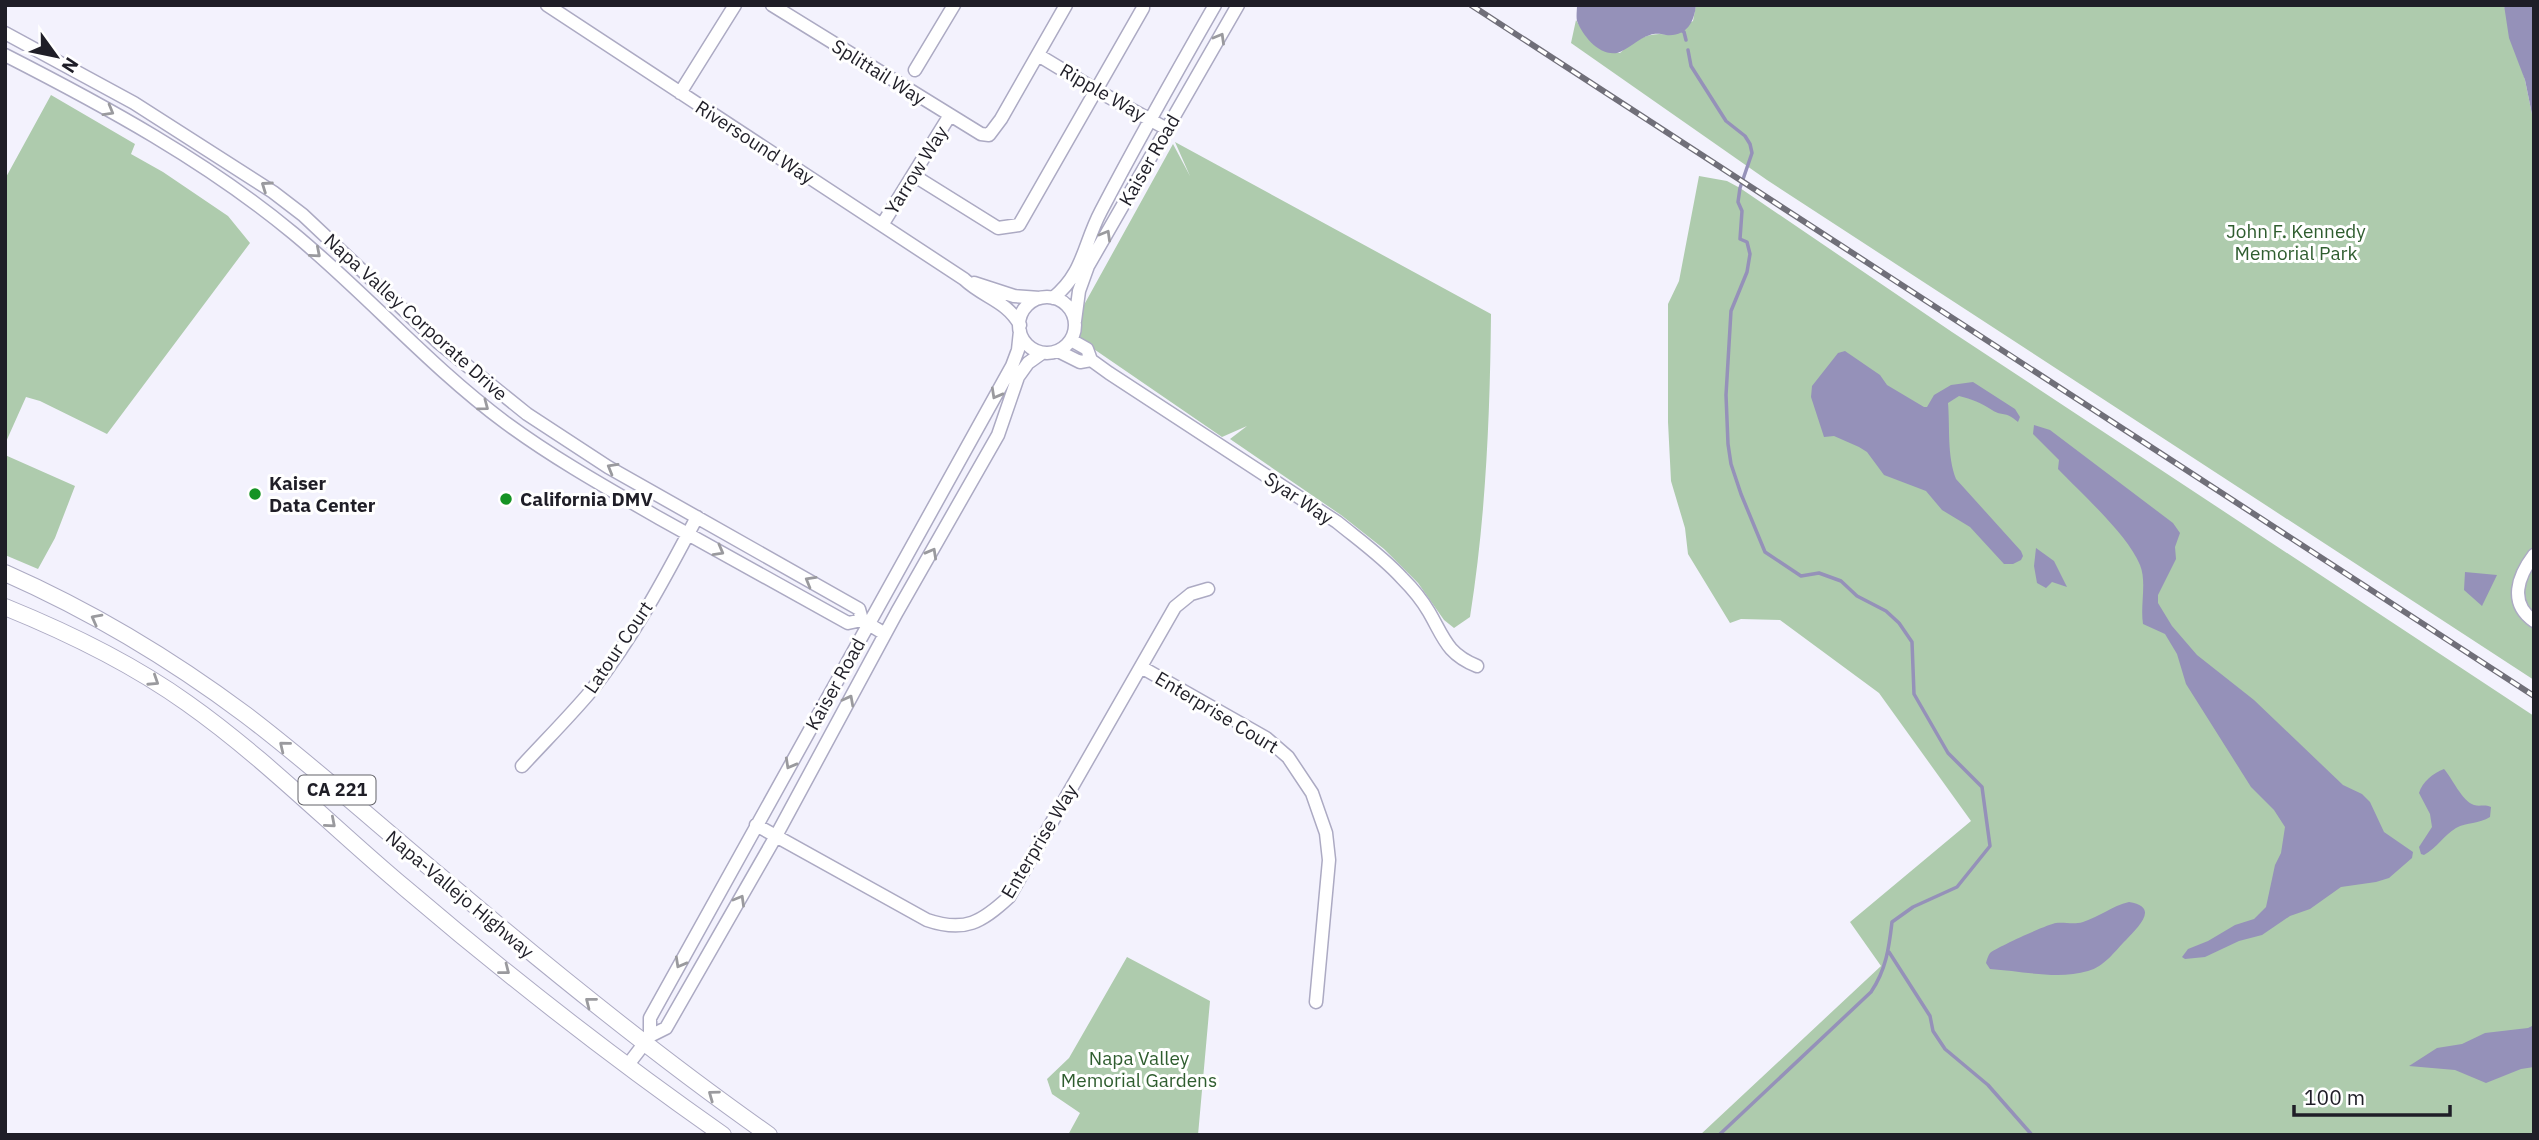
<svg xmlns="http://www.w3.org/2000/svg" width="2539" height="1140" font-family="'IBM Plex Sans',sans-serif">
  <rect width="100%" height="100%" fill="#f3f2fd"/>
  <path fill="#aecbad" d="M1696,5H2504L2525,80L2534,124V680L1767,180L1571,43L1576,20C1589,41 1594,50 1620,53C1633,41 1649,31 1668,35L1693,21Z
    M51,95L135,144L131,154L163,172L228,216L250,243L107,434L40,401L26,397L5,444V179Z
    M1175,142L1491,314C1490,415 1486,516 1470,617L1454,628L1444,620L1418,583L1384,549L1341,515L1230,439L1247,426L1222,437L1069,332L1173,144L1190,176Z
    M1699,176L1727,181L1740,188L1952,332L2534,716V1135H1700L1881,966L1850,922L1971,821L1879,693L1780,620L1741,619L1730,623L1688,554L1685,528L1671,481L1668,422V304L1679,281Z
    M5,455L75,486L55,538L38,569L5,555Z
    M1127,957L1210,1001L1198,1135H1068L1080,1113L1052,1094L1047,1079L1069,1058Z"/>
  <path fill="#9591b9" d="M1577,5H1696C1694,23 1686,37 1666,35C1660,34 1656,33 1650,35C1639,38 1626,51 1617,53C1599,56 1583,36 1577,21C1576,17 1577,10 1577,5Z
    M2504,5H2534V124L2525,80L2509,38Z
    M1845,351L1880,375L1887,385L1924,407H1927L1934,395L1951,385L1973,382L2015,409L2020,417L2018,422C2004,410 2003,417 1992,410C1981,403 1972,399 1959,396L1948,403C1950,427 1947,456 1956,479L2021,551L2023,556L2021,560L2013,564H2004L1970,527L1942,510L1926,491L1884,475L1867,452L1859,447L1834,436L1824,437L1811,397L1812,386L1838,353Z
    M2034,425L2050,430L2173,523L2180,533L2175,547L2176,559L2158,595V603L2172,626L2197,655L2254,700L2343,785L2362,794L2370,802L2384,832L2413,852L2412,858L2389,878L2376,882L2341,887L2310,909L2290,916L2262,935L2239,941L2205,957L2185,959L2182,957L2188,949L2208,941L2235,925L2254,919L2266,907L2275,865L2281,853L2285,827L2274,810L2251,787L2186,684L2177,654L2165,634L2143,624C2140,605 2147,582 2140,565C2128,535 2081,493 2058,469L2059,460L2033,434Z
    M2036,548L2054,561L2067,587L2052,582L2046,588L2037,583L2034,566Z
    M2465,572L2497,575L2482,606L2464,590Z
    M2444,769C2452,778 2462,801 2474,805C2480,807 2484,804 2491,807L2490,817C2479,824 2467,822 2456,828C2444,835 2437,848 2424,855L2421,854L2419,847L2432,827L2430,814L2419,793C2422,782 2433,773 2444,769Z
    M2129,902C2161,907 2137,928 2126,940C2115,951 2104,967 2088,971C2058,980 2022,971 1990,969L1986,963C1987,959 1988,956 1990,953C1995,948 2048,924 2056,923C2066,922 2073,925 2083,922C2099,917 2112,906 2129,902Z
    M2534,1025V1067L2521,1069L2486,1083L2455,1070L2409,1066L2437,1048L2462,1044L2485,1033L2528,1028Z"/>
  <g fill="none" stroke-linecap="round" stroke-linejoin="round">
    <path stroke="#9591b9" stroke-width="3.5" d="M1681,30L1684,32L1686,40
      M1688,50L1691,66L1726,121L1745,136L1750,144L1752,153L1740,188L1738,202L1742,211L1740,239L1747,242L1750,254L1747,272L1731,311L1726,395L1728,444L1731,464L1741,494L1765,552L1801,576L1819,573L1841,581L1857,596L1886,611L1899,623L1912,642L1914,694L1948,753L1982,787L1990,846L1957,887L1913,907L1892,922C1889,948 1886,970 1871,992L1719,1135
      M1889,952L1930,1016L1933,1031L1945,1049L1988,1085L2032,1135"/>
    <g stroke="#acaac3" stroke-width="15">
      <path id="minor" d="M547,5L964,279C984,298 1006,300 1020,325
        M772,5L981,134L989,135L1001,119L1066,5
        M5,33L134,103L273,192L303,215L439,343L527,414L608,467L859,609L862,620L885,634
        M5,55C105,106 206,161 293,233C367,294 429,366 506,423C555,459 607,488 659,518C722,553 785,588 848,623L862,620
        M1038,55L1096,90L1167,129
        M915,70L954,5
        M680,93L735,5
        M913,175L998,228L1019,225L1143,8
        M882,225L950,115
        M974,283L1014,296L1040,298
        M1019 325a28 28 0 1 1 56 0a28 28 0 1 1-56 0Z
        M1053,298C1084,273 1083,245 1101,211C1137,142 1176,73 1215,5
        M1075,321L1079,291L1088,266L1238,5
        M1071,340L1087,349L1091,360L1109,373L1337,522C1359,540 1383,557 1402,578C1412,588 1422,600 1429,612C1444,638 1447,654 1477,666
        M1058,351L1080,362L1091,360
        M2534,555C2518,576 2508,603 2534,621
        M1141,667L1266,738L1288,757L1312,793L1326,833L1329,860L1316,1002
        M522,766C545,741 569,717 591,691C633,638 666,576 697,517
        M756,825L927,920C965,933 982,922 1009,897L1175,607L1191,594L1208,589
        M650,1036V1018L1012,366L1018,350L1020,331
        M627,1066L650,1036L666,1028L776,836L897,612L998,435L1018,377L1028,363L1042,353"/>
    </g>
    <g stroke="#acaac3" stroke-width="18">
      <path id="major" d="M5,573C91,611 171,659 246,715C313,766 376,823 441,877C547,967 655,1055 769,1135
        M5,607C69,633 131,663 187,703C265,758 332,827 405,888C507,975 613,1058 723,1135"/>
    </g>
    <use href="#minor" stroke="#fff" stroke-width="12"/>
    <use href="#major" stroke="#fff" stroke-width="16"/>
    <g stroke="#706f79" stroke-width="6">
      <path id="rail" d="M1471,5L2534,696"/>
    </g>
    <use href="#rail" stroke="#fff" stroke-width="3.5" stroke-dasharray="10" stroke-linecap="butt"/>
  </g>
  <defs><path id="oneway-chevron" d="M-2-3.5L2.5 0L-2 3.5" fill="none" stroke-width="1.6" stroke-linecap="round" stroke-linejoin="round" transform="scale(1.75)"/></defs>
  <g stroke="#9a9a9e">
    <use href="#oneway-chevron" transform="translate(1220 38) rotate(-60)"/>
    <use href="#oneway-chevron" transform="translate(109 111) rotate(30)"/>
    <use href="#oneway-chevron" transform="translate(266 186) rotate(-145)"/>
    <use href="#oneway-chevron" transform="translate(1106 235) rotate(-60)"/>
    <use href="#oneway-chevron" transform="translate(316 253) rotate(41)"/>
    <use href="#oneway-chevron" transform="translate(996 394) rotate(119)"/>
    <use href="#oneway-chevron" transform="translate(484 406) rotate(37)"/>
    <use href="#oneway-chevron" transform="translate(612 468) rotate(-150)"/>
    <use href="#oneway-chevron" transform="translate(719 551) rotate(29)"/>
    <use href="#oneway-chevron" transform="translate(932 553) rotate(-61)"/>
    <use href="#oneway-chevron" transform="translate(810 581) rotate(-150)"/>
    <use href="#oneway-chevron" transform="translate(96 619) rotate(-152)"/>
    <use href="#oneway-chevron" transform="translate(154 681) rotate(33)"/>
    <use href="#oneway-chevron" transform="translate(849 700) rotate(-62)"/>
    <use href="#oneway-chevron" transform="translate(284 746) rotate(-141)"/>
    <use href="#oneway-chevron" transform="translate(790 764) rotate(119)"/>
    <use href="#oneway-chevron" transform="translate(331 823) rotate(41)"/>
    <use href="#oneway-chevron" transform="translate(740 900) rotate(-60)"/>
    <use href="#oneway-chevron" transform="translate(680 963) rotate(119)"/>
    <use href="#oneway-chevron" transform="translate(505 970) rotate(38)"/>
    <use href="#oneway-chevron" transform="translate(590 1002) rotate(-142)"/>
    <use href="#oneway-chevron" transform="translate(713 1095) rotate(-144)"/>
  </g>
  <g fill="#159324" stroke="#fff" stroke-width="2.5">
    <circle cx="255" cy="494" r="7"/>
    <circle cx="506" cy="499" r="7"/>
  </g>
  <g text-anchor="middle" stroke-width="6" stroke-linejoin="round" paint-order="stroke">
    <rect fill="#fff" stroke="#626268" stroke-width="2" x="298.5" y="775.5" width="77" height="29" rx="5"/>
    <g font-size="18" font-weight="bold" fill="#1f1e27">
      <text x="337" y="796">CA 221</text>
    </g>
    <g font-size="19" fill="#1f1e27" stroke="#fff">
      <text transform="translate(879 72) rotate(32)" y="7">Splittail Way</text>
      <text transform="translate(1103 92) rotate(30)" y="7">Ripple Way</text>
      <text transform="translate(755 142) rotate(33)" y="7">Riversound Way</text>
      <text transform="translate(1149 160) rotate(-60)" y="7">Kaiser Road</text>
      <text transform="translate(916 170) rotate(-58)" y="7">Yarrow Way</text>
      <text transform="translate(416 317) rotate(42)" y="7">Napa Valley Corporate Drive</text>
      <text transform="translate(1299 498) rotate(34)" y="7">Syar Way</text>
      <text transform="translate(618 647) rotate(-56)" y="7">Latour Court</text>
      <text transform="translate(835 684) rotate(-61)" y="7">Kaiser Road</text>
      <text transform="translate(1217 712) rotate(31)" y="7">Enterprise Court</text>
      <text transform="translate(1039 841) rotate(-59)" y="7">Enterprise Way</text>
      <text transform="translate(460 894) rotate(40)" y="7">Napa-Vallejo Highway</text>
    </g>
    <g font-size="19" fill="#2f5d2f" stroke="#fff">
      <text x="2296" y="238">John F. Kennedy<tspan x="2296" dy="22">Memorial Park</tspan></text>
      <text x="1139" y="1065">Napa Valley<tspan x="1139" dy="22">Memorial Gardens</tspan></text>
    </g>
    <g font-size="19" font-weight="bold" fill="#1f1e27" stroke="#fff" text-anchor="start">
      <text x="269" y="490">Kaiser<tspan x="269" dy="22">Data Center</tspan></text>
      <text x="520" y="506">California DMV</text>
    </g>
  </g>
  <rect width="2539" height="1140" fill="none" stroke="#1f1e27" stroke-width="14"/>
  <g transform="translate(56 56) rotate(123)" stroke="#ffffff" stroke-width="5" paint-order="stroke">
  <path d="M0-5L12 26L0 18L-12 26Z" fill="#1f1e27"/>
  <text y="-10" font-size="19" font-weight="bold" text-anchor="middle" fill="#1f1e27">N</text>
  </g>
  <path d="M2294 1105v10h156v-10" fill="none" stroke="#1f1e27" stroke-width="3.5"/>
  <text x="2304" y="1105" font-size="21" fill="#1f1e27" stroke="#ffffff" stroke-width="5" paint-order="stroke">100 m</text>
</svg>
